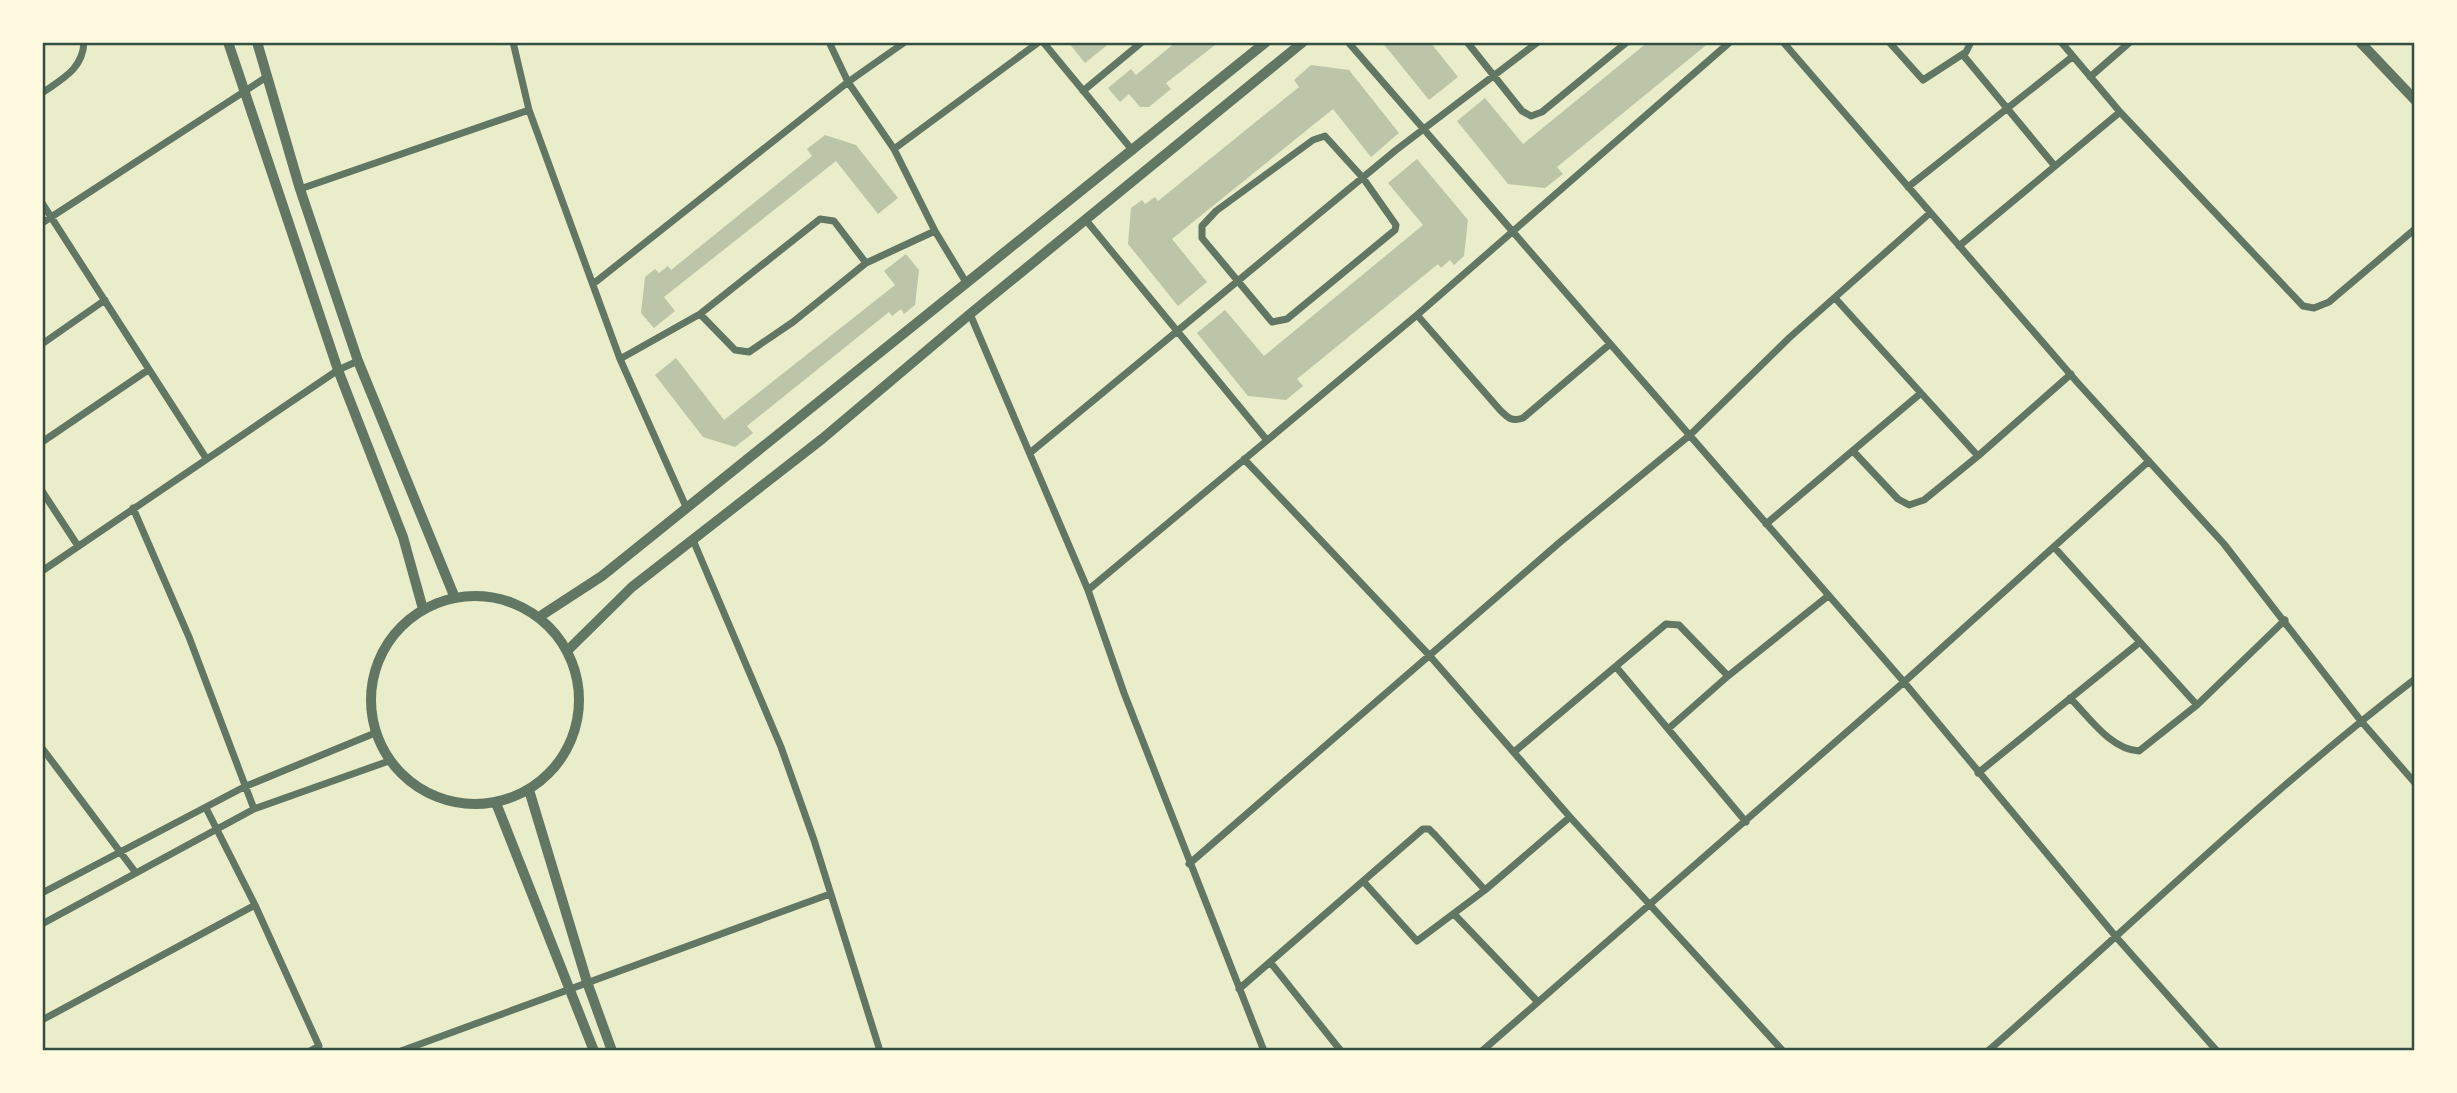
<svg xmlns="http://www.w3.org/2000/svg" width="2457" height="1093" font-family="'Zilla Slab',serif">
  <rect width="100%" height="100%" fill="#e9edc9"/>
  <path fill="#bcc5a7" d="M1068,42H1111L1085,63Z
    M1176,42H1219L1166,83L1171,89L1149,107H1140L1129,94L1120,102L1108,88L1131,69L1136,75Z
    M1382,42H1430L1458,77L1429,100Z
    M1648,42H1710L1557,167L1563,174L1545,188L1508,184L1457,121L1485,98L1523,144Z
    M1311,65L1349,70L1399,133L1371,157L1333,109L1172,239L1207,282L1178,306L1128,244L1131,208L1142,200L1145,204L1155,197L1158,201L1299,87L1294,80Z
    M825,135L856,145L898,198L878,214L836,161L664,297L675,311L654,328L641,313L645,277L655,269L659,273L668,266L671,270L812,156L807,149Z
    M1417,159L1468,220L1464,256L1454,265L1450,260L1441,268L1438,264L1297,379L1303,386L1286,400L1248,396L1197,333L1225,310L1264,356L1423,225L1388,183Z
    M906,254L919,270L915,305L904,314L901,309L892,316L889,312L747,426L753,433L735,447L703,437L655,375L676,358L724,420L895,285L884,271Z"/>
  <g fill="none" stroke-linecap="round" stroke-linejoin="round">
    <path stroke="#617663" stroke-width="7" d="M513,42L529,110L620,359L687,509
      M829,42L848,82L894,149L935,231L967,284
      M1043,42L1133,151
      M1348,42L1904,682L2117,938L2217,1051
      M1467,42L1522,111L1531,116L1542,112L1627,42
      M1783,42L2077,382L2224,544L2361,721L2415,783
      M1889,42L1923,80L1966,52L1971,42
      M2061,42L2120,112L2303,306L2314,308L2329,302L2415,229
      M1963,55L2054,165
      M2090,77L2130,42
      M1083,91L1142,42
      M42,93C62,79 83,69 84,42
      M1325,136L1363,178L1396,225L1395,230L1287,319L1272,322L1202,238V226L1216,211L1313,140Z
      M894,149L1039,42
      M1908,187L2072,57
      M300,189L529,110
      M42,203L206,458
      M1085,219L1266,439
      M42,223L268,76
      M1959,246L2120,112
      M593,284L848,82L905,42
      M1835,298L1978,456L2071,374
      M700,314L735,350L749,352L793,322L866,263L935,231
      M970,314L1088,590L1124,693L1264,1051
      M1417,315L1500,410C1508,418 1512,422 1523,418L1610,344
      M42,344L105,300
      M620,359L700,314L820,219L834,221L866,263
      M42,442L148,370
      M1853,451L1898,499L1909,505L1924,500L1978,456
      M1031,452L1396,150L1538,42
      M1244,459L1429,655L1570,817L1783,1051
      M42,491L78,546
      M133,508L189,637L254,809
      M1766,524L1921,393
      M693,540L781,747L814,840L880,1051
      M2054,547L2140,642
      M42,571L338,370L358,361
      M1088,590L1417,315L1730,42
      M1617,668L1746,822
      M2070,698C2089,717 2111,750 2139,751L2197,705
      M1668,729L1728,676
      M42,748L136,873
      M1514,752L1666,624L1679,625L1728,676L1828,596
      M1978,773L2140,642L2197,705L2285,620
      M206,808L255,905L319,1046L310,1051
      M1189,864L1559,543L1690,435L1789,338L1930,213
      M1363,881L1417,941L1485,890
      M42,893L244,787L375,733
      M1454,914L1538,1002
      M42,924L254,809L389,761
      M1239,989L1270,962
      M42,1020L255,905
      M401,1051L830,894
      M1341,1051L1270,962L1423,829H1429L1436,836L1485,890L1570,817
      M1482,1051L1904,682L2149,461
      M1988,1051C2130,927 2265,794 2415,679"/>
    <path stroke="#617663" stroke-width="10" d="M228,42L338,370L403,537L423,609
      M257,42L300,189L358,361L455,598
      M2360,42L2415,100
      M371 700a104 104 0 1 1 208 0a104 104 0 1 1-208 0Z
      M539,617L602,576L1266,42
      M567,651L632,587L822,439L970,314L1303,42
      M529,790L587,982L612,1051
      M496,803L594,1051"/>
  </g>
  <rect width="2457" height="1093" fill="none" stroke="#fefae0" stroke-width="88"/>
  <rect x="44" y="44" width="2369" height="1005" fill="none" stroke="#344e41" stroke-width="2.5"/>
</svg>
